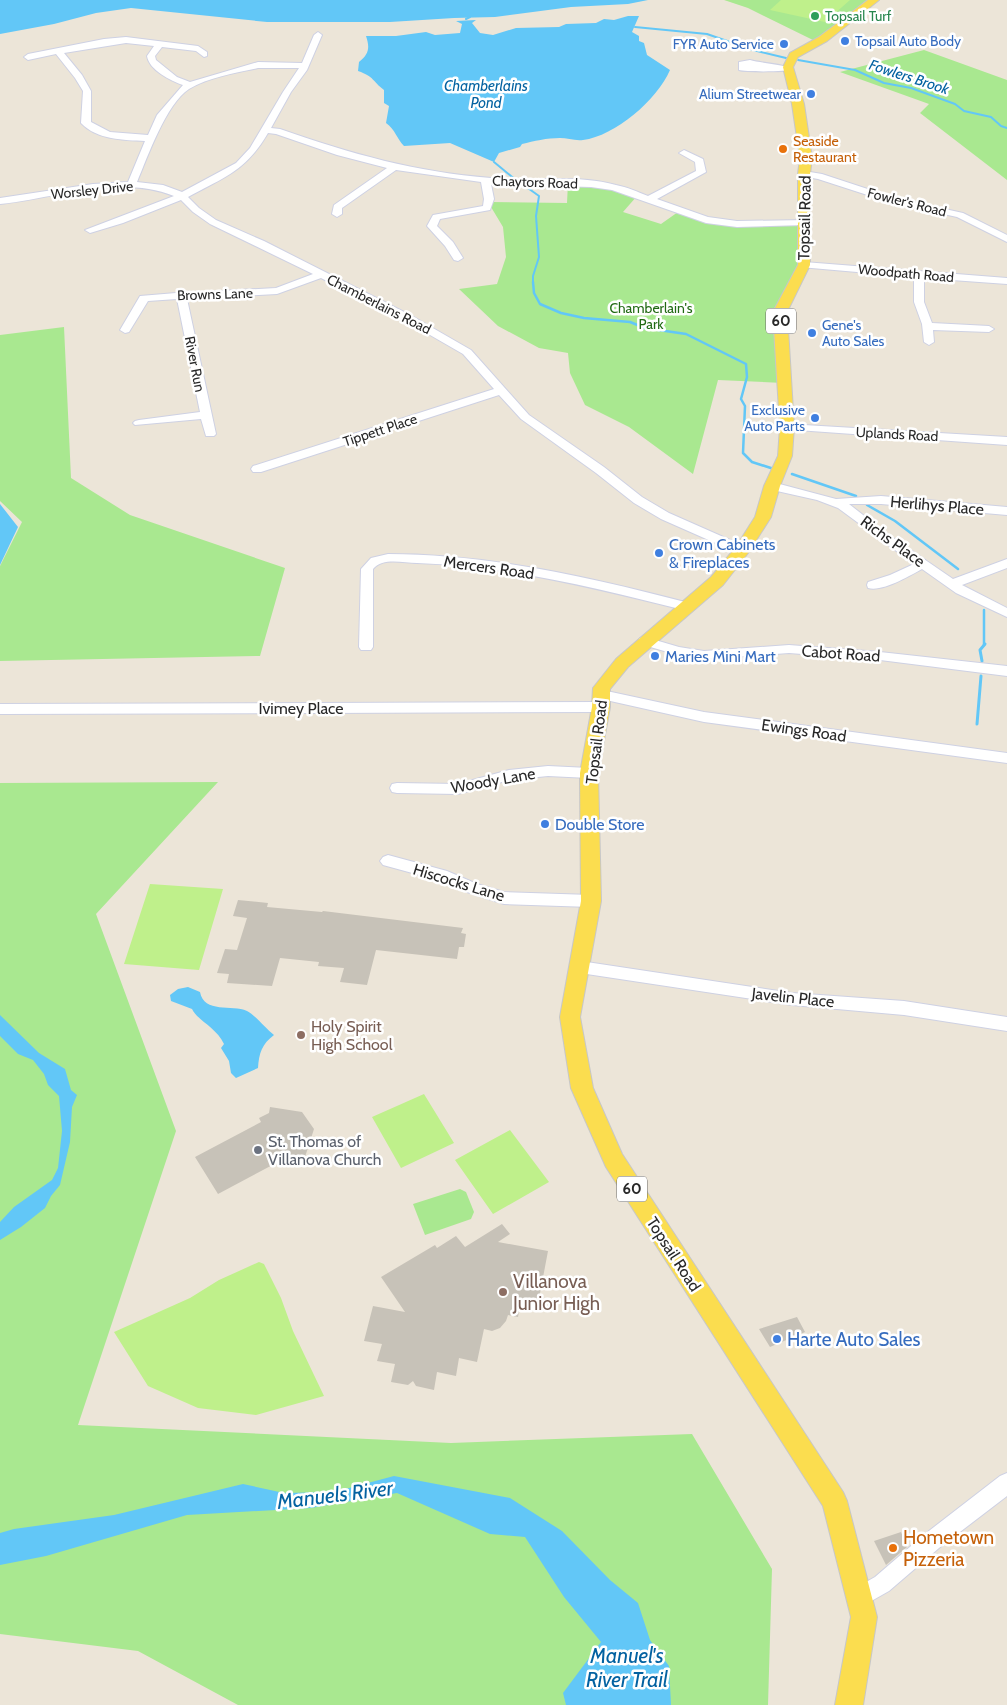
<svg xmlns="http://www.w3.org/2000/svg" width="1007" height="1705" font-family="Cabin,sans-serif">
  <rect width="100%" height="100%" fill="#ece5d8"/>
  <path fill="#a9e890" d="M724,0H867L815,41L748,8Z
    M924,50L1007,80V180L920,113L929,104L840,72Z
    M568,183L591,184L637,196L623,212L661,224L678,212L737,224L804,222V265L780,312L784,383L718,380L693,474L629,427L585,405L570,373L568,353L539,348L498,326L459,289L497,284L506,257L503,227L488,202L567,203Z
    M64,327L71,478L130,515L285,568L260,656L0,661V566L22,522L0,501V335Z
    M218,782L96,914L176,1131L78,1425L451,1443L692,1434L772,1569L768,1705H238L138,1651L0,1634V783Z
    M460,1189L466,1192L474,1212L471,1219L425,1235L413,1204Z"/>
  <path fill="#bff08b" d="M781,0H850L825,22L770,10Z
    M150,884L223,889L199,970L124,964Z
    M424,1094L454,1143L401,1168L372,1117Z
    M510,1130L549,1182L493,1214L455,1160Z
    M259,1262L264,1264L281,1298L293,1331L324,1396L256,1415L198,1408L148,1386L114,1332L190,1298L219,1280Z"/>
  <path fill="#62c7f7" d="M0,0H648L628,4L571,7L495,17L454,18L390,22H267L131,8L96,13L54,24L0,34Z
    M628,16H639L632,32L639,36V41L644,43L647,55L670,70C657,100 615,136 583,140C575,141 567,138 560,138C547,138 534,141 522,144L520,147L499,153L494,162L450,143L404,146C397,139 395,129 386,123L389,106L384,103V90C372,81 375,77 358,71L359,62C369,54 370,48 366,36H396L426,32L435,35L460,33L462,24L456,21L476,20L472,23L480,33L493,35L516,28L559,27L566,24L596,23L604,19L614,20Z
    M0,504L18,527L0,565Z
    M188,987L200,992C204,1014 232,1004 247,1011C255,1015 266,1029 274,1035C262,1044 259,1053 258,1068L236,1078L231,1073L229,1061L221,1048L224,1044C216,1027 198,1021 192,1009L171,1001L170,995L178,989Z
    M0,1015L39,1053L65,1069L71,1090L77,1095L72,1107L70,1142L60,1185L51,1196L45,1208L21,1227L0,1240V1222L14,1207L52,1180L58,1168L62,1131L59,1096L48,1085L44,1074L33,1060L18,1054L0,1036Z
    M394,1476L510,1498L562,1531L610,1580L638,1603L650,1640L669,1666L671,1705H566L563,1693L601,1642L564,1597L525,1537L490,1534L397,1493L311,1508L187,1515L46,1556L0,1565V1533L14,1529L114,1515L243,1484L284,1493L334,1492Z"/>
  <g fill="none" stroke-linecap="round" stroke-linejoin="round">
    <path stroke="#62c7f7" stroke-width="2" d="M466,19L470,17
      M635,27L707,34L753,50L786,58
      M798,60L855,70L884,83L911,88L955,104L964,111L991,117L1001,126L1007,128
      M494,162L517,181
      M525,186L539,196L536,216L539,257L533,276V283"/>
    <path stroke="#62c7f7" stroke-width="2.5" d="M533,282L534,293L540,304L561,313L584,318L630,322L645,328L686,334L746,364L747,377L741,399L745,406L743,453L752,462L774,469
      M792,474L856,496
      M867,505L895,521L958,569
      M984,645V610"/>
    <path stroke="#62c7f7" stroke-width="3" d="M982,661L980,650L985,644
      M977,724L981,676"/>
  </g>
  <path fill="#c7c2b8" d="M238,900L268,903L267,907L322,912L323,911L463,928L461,933L466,934L464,947H459L457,959L376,950L367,985L340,982L344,968L318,966L319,962L280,958L272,986L227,983L229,974L217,973L225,949L237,950L247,918L233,916Z
    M270,1107L302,1112L314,1129L305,1157L297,1156L282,1164L280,1161L218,1194L195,1157L261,1122L259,1118L269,1113Z
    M502,1224L510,1234L498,1242L548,1251L538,1304L521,1301L518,1317L508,1315L506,1321L500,1328L492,1331L484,1329L477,1362L459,1358L456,1376L437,1372L434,1390L416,1386L413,1381L408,1385L391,1382L395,1364L377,1361L382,1344L364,1341L373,1306L405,1312L381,1277L435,1245L437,1248L456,1236L465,1247Z
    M797,1317L805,1332L770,1347L759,1329Z
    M901,1532L907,1547L886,1565L874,1541Z"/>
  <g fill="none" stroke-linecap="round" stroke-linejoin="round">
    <g stroke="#ced1e3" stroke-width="2">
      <path id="minor" d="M318,32L322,35L307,70L291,92L271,128L280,129C351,154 416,172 491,178C532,182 576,174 616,185C627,187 638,192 648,196L696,171L695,162L679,153L684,150L703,159L706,172L657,199L708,217L737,221L807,220V224L804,225L737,227L706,223L612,190L591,187L491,184L494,199L490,210L440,219L437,226L453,242L463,258L458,261L454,260L445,246L427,226L433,215L483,206L484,199L481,182L396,170L342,208V214L337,217L332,214L334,205L387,168L337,155L276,134L268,133C246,171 225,177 188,197L199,208L216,220L264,241L412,316L471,350L529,415L604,467L642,497L669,513L746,547L748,550L746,553H738L661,519L634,503L596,473L521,419L499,395L261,472H253L251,469L253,466L494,389L463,354L404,320L321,278L277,294L187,299L216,434L214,436H206L201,419L135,425L133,423L135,421L139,420L200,412L177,299L148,301L129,332L125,333L120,330L140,296L176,293L181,291L185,293L276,288L313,274L210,224L193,212L181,200L123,223L90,233L85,230L174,196C120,174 56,198 0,204V198L93,184L128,182L145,141C124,140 97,140 81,123L83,91L75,78L56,54L28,60L24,57L28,54L104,39L126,37L198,46L207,52V56L204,57L196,51L162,47L155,56L156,60L177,77L190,82L258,62L302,63L314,35ZM126,43L154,46L147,56C149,70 171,81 183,85L157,115L148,135L110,132L91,122V91L82,75L64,53ZM258,68H299L283,92L250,148L236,163L182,192L163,185L137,182C148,156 166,104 189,89C209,77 236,73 258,68Z
        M750,60C760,63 788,65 793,69C790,72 745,72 739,70V62Z
        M804,171L822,174L895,198L963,213L1007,235V242L957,217L889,202L818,179L801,176V172Z
        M804,262L1007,278V284L924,278V302L932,323L989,326L994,329L989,332L933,330L934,342L929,345L924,342L922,324L914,302V277L800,267L799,265L800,263Z
        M787,424L1007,437V445L783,429L781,427Z
        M772,482L836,499L881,496L1007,507V515L881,504H849L886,533L953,579L1007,559V568L962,585L1007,608V617L956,593L922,569C909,576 883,592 868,588L867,585L868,582L890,575L914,564L838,508L817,500L768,489L766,486Z
        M388,554C490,554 594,578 693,604L695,607L688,611C599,589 509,566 417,563C403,563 383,557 373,569V647L371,650H361L359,647L361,569L371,558Z
        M645,637L679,647L704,651L789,645L880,652L1007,666V676L880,660L789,653L704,659L678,655L640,644L638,641L640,638Z
        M602,690L704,712L1007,753V763L704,722L597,698L595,695L597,692Z
        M601,702L606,704L608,707L606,710L601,712L0,714V704Z
        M548,766L589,768L594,769L596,773L594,777L589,778L548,776L509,780L458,794L397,793L392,792L390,788L392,784L397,783L458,784L509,770Z
        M388,855L447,871L477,884L504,892L591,895L596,897L599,901L596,905L591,907L504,904L467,892L438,880L383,865L380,861L383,857Z
        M580,961L792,993L904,1001L1007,1017V1031L904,1015L792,1005L580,973L574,971L572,967L574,963Z
        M1007,1473V1496L939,1548L889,1591L859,1608L852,1604L848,1597L852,1590L875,1577L925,1534L1000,1476Z"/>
    </g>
    <g stroke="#c7c7c7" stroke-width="2">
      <path id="major" d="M868,0H879L827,41L798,57L793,67L804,104L812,158L810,174V265L787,312L794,427L792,456L780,486L771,517L748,553L723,585L628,667L610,689V707L598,773L601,901L580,1017L593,1088L622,1154L843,1492L847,1501L877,1617L863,1705H835L851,1617L823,1506L606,1167L571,1088L560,1017L581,901L580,773L592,707L593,688L616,659L711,577L736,547L755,517L764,486L778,456L780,427L773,312L798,265V174L800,158L792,104L783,67L790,53L819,37Z"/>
    </g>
    <use href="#minor" fill="#fff" fill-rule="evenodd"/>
    <use href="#major" fill="#fbdd4f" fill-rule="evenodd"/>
  </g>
  <circle fill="#2e9e5b" stroke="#fff" stroke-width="2" cx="815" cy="16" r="5"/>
  <g fill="#3f7fe0" stroke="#fff" stroke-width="2">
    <circle cx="845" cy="41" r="5"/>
    <circle cx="784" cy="44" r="5"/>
    <circle cx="811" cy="94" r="5"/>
    <circle cx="812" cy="333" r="5"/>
    <circle cx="815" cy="418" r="5"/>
    <circle cx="659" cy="553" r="5"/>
    <circle cx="655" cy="656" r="5"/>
    <circle cx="545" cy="824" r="5"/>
    <circle cx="777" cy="1339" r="5"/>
  </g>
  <g fill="#e8710a" stroke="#fff" stroke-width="2">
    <circle cx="783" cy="149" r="5"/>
    <circle cx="893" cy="1548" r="5"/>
  </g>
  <g fill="#8d6e63" stroke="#fff" stroke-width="2">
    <circle cx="301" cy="1035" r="5"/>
    <circle cx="503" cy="1292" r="5"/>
  </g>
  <circle fill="#6b7280" stroke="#fff" stroke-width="2" cx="258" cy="1150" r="5"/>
  <g text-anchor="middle" stroke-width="5" stroke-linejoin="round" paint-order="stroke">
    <g font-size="14" fill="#27864d" stroke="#fff" text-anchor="start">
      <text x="825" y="21">Topsail Turf</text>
    </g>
    <g font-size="14" fill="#366cbe" stroke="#fff" text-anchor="end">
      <text x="855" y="46" text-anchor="start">Topsail Auto Body</text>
      <text x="774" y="49">FYR Auto Service</text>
      <text x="801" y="99">Alium Streetwear</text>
      <text x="822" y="330" text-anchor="start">Gene's<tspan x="822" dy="16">Auto Sales</tspan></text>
      <text x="805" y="415">Exclusive<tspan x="805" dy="16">Auto Parts</tspan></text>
    </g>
    <g font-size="14" fill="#c56008" stroke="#fff" text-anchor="start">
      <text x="793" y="146">Seaside<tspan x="793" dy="16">Restaurant</tspan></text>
    </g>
    <g font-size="14" fill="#282828" stroke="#fff">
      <text transform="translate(535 182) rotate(2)" y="5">Chaytors Road</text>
      <text transform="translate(92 190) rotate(-6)" y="5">Worsley Drive</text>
      <text transform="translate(907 202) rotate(14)" y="5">Fowler's Road</text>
      <text transform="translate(906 273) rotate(5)" y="5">Woodpath Road</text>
      <text transform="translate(215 294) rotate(-2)" y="5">Browns Lane</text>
      <text transform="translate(379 304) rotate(27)" y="5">Chamberlains Road</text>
      <text transform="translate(195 364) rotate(79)" y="5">River Run</text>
      <text transform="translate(380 430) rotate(-18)" y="5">Tippett Place</text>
      <text transform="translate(897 434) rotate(3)" y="5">Uplands Road</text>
    </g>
    <g font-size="14" fill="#216a14" stroke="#fff">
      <text x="651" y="313">Chamberlain's<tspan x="651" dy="16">Park</tspan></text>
    </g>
    <g font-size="15" font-style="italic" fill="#0362a1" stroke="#fff">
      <text transform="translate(909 77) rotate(18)" y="5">Fowlers Brook</text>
      <text x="486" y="91">Chamberlains<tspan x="486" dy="17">Pond</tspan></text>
    </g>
    <g fill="#fff" stroke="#686868" stroke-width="1">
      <rect x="766" y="308.5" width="30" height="25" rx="4"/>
      <rect x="617" y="1176.5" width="30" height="25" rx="4"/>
    </g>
    <g font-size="15" font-weight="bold" fill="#282828">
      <text x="781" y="326">60</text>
      <text x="632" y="1194">60</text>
    </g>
    <g font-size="16" fill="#282828" stroke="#fff">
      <text transform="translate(804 218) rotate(-89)" y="6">Topsail Road</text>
      <text transform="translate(937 505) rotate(5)" y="6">Herlihys Place</text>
      <text transform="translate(893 541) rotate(36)" y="6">Richs Place</text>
      <text transform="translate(489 567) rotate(8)" y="6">Mercers Road</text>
      <text transform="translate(841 653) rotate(4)" y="6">Cabot Road</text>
      <text x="301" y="714">Ivimey Place</text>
      <text transform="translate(804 730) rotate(8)" y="6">Ewings Road</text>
      <text transform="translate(596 742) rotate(-83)" y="6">Topsail Road</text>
      <text transform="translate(493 780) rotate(-10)" y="6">Woody Lane</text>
      <text transform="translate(459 882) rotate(17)" y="6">Hiscocks Lane</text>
      <text transform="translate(793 997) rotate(6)" y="6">Javelin Place</text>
      <text transform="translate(674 1254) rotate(57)" y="6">Topsail Road</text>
    </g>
    <g font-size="16" fill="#366cbe" stroke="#fff" text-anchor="start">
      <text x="669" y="550">Crown Cabinets<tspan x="669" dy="18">&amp; Fireplaces</tspan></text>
      <text x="665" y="662">Maries Mini Mart</text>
      <text x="555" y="830">Double Store</text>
    </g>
    <g font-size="16" fill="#785e54" stroke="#fff" text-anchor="start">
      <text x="311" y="1032">Holy Spirit<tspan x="311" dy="18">High School</tspan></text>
    </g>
    <g font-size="16" fill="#5b616d" stroke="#fff" text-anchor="start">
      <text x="268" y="1147">St. Thomas of<tspan x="268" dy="18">Villanova Church</tspan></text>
    </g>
    <g font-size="19" fill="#785e54" stroke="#fff" text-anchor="start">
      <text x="513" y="1288">Villanova<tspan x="513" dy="22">Junior High</tspan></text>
    </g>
    <g font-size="19" fill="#366cbe" stroke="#fff" text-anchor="start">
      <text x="787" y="1346">Harte Auto Sales</text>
    </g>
    <g font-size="19" fill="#c56008" stroke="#fff" text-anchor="start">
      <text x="903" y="1544">Hometown<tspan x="903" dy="22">Pizzeria</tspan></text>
    </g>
    <g font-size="21" font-style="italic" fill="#0362a1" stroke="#fff">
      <text transform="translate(335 1495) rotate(-7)" y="7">Manuels River</text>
      <text x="627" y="1663">Manuel's<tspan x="627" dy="24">River Trail</tspan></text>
    </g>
  </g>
</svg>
